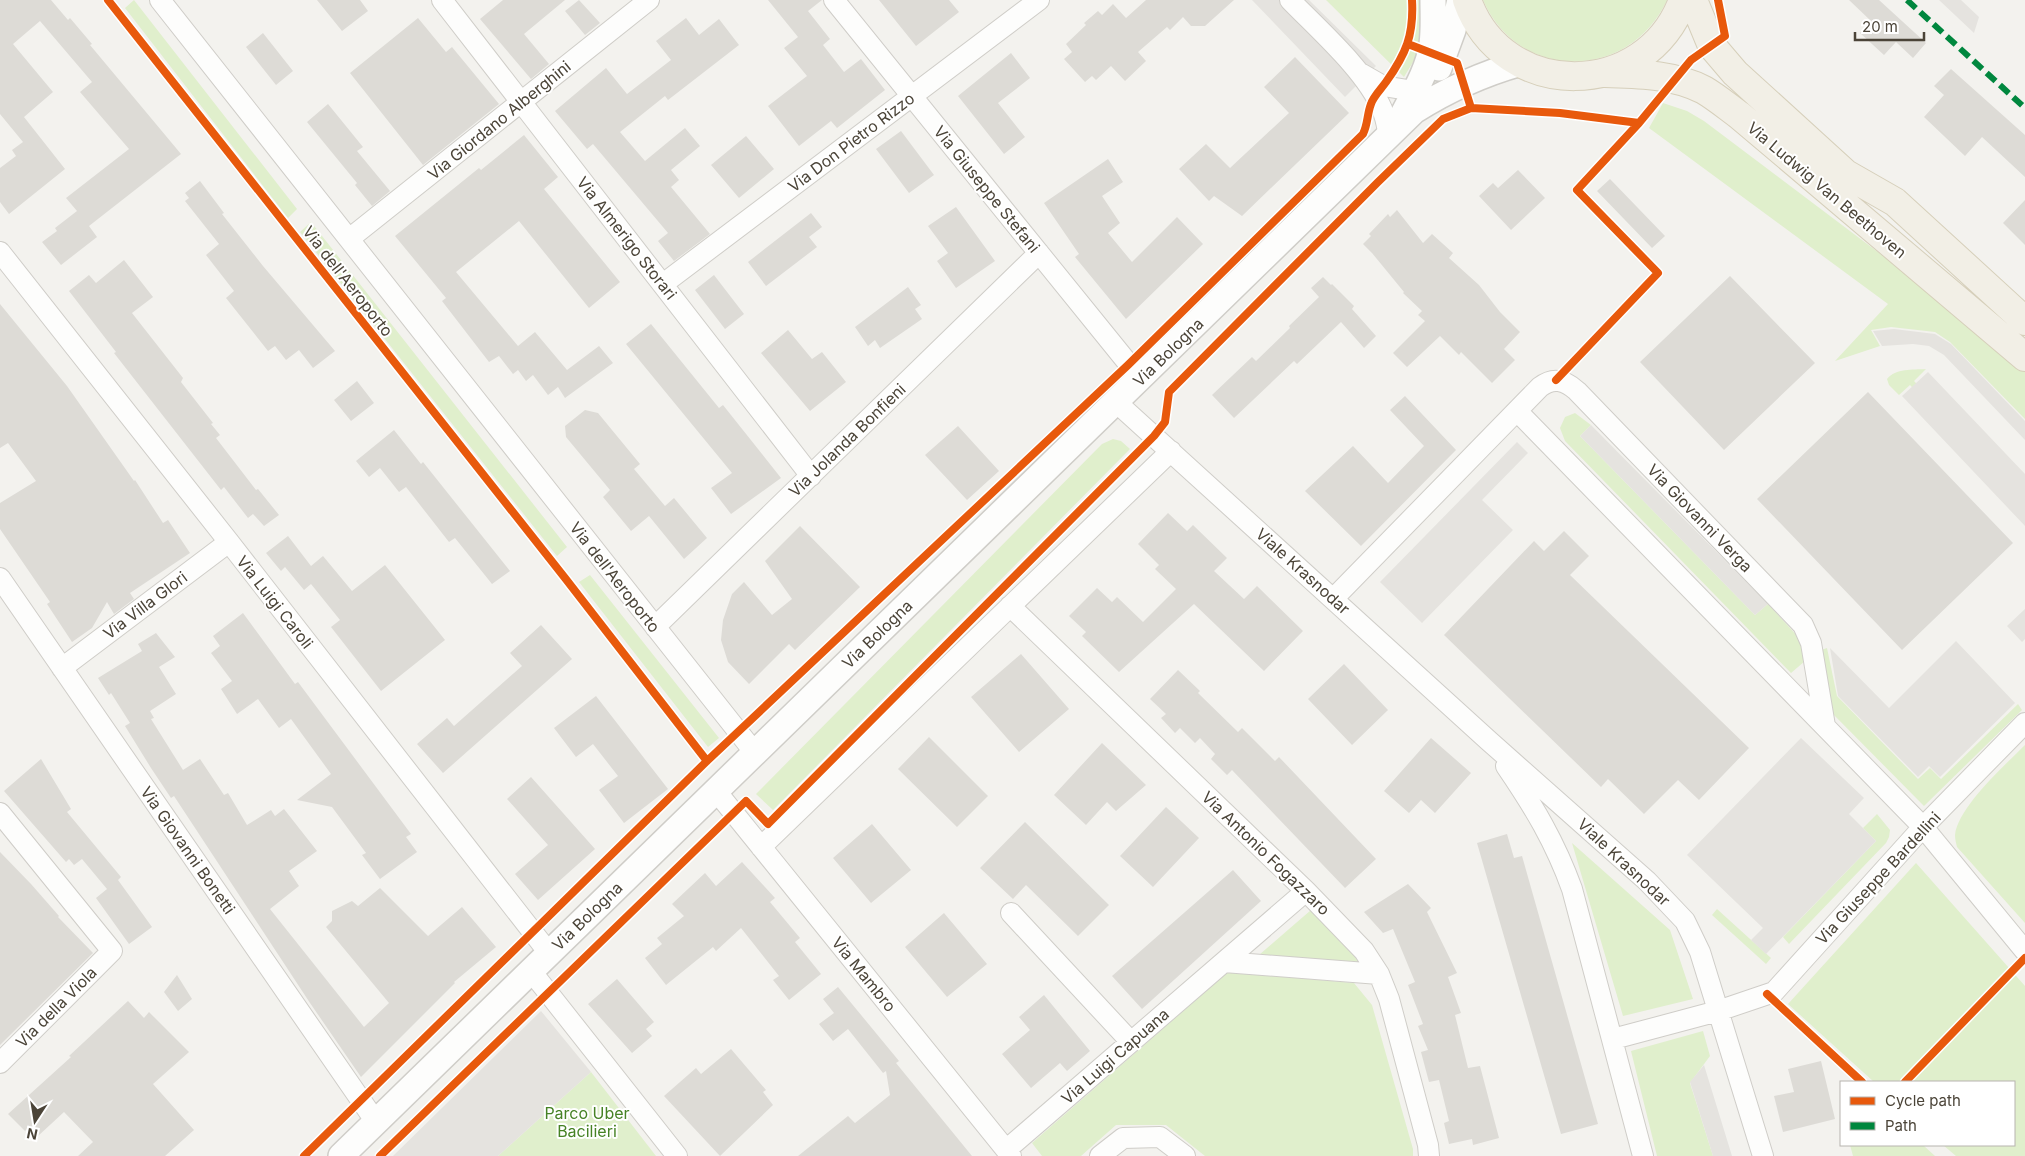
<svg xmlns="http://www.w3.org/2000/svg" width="2025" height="1156" font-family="Inter,sans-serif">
  <rect width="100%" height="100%" fill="#f3f2ee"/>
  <path fill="#e0efcc" d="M134,0L297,209L288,218L125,8Z
    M1326,0H1425L1422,47L1404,77Z
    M1483,0H1667C1630,81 1519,83 1483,0Z
    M1663,103L1687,111L1704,121L1907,274L2025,372V419L1950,342L1935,332L1891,327L1871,330L1880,346L1835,361L1888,304L1649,128Z
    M311,222L567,547L557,556L300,232Z
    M1926,369L1914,381L2025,497V506L1910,385L1899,395L1889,385L1887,379C1896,368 1912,370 1926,369Z
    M1575,413L1591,425L1580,436L1755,615L1768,604L1802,641L1805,661L1791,673L1565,441L1560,428L1565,417Z
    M1113,439L1121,441L1130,449L773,810L756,794L1102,444Z
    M590,575L719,738L708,747L579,582Z
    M1827,648L1837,696L1918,779L1930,768L1941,779L2018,704L2022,710L1924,806L1829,710L1818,651Z
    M2025,745V923L1957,847C1956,843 1955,839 1955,835C1958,807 2005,765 2025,745Z
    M1877,814L1890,830L1889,837L1886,843L1789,944L1783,937L1876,841L1863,828Z
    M1572,843L1670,930L1693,999L1623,1016Z
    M1916,863L2025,986V1156H1956L1943,1145H2014V1082H1874L1788,1004Z
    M1717,909L1771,958L1766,964L1712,915Z
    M1311,910L1361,963L1259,955Z
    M1228,972L1354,983L1372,1005L1413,1149V1156H1205L1166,1125H1116L1081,1156H1042L1032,1143Z
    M1703,1031L1710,1056L1690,1083L1713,1156H1657L1631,1051Z
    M591,1072L656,1156H498Z
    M1850,1145H1923L1935,1156H1853Z"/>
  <path fill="#e5e3df" d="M1252,0H1309L1376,66L1345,97Z
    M1939,0H1961L1979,17L1974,33Z
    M1894,329L1935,334L1951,344L2025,421V440L1944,355L1929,346L1913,344L1882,346L1873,331Z
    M1928,372L2025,474V526L1902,396Z
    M1591,425L1768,604L1755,615L1580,436Z
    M1517,442L1528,453L1482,500L1513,530L1422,623L1380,582Z
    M2025,609V639L2022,642L2007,626Z
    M1956,641L2015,703L1940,777L1929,766L1918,777L1838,696L1830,648L1889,708Z
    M1801,738L1864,798L1849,814L1876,841L1766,954L1751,940L1763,928L1687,855Z
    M541,1011L591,1072L498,1156H393Z
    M1704,1065L1732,1156H1713L1690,1082Z"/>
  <path fill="#dddbd6" d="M0,0H51L68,20L70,18L92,44L90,45L181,154L89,226L97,237L61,265L42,242L57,231L55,228L77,211L66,198L129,149L80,92L92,82L40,21L13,44L53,92L24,117L65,169L9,214L0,202V168L16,156L12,150L23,142L0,114Z
    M317,0H360L368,11L342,31Z
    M503,0H565L524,34L549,64L531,79L480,19Z
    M579,0L600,23L585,35L565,11Z
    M768,0H822L808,11L830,39L823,45L844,72L861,59L885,90L837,128L831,121L799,146L768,106L807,76L784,48L798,37Z
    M879,0H949L959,12L916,46Z
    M1146,0H1234L1205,26H1191L1183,17L1170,30L1167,27L1138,52L1146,61L1125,81L1111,66L1096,80L1092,76L1085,82L1064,59L1072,52L1066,44L1086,25L1084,23L1098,11L1102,15L1113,4L1126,18Z
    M1849,0H1879L1926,43L1913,58L1896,42L1884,55L1860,33L1871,21Z
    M418,18L446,52L452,47L499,104L423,165L350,73Z
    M686,18L699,35L719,19L739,45L668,100L665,96L620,132L645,161L685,128L700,146L671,170L679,180L671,187L710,234L674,261L658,241L668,233L593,144L587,149L555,111L606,68L627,94L671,60L656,41Z
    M263,33L293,71L276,85L246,47Z
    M1011,53L1030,78L998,103L1025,137L1004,154L958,96Z
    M1295,57L1349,113L1242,216L1214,196L1209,201L1179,169L1206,144L1230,168L1289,113L1264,87Z
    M1951,69L2025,135V177L1982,137L1965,156L1924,117L1944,95L1934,86Z
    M328,104L363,147L357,151L390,191L372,206L355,185L357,183L307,122Z
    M901,131L934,175L909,193L876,149Z
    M524,135L558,177L544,189L620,282L589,308L519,221L456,272L518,346L535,332L567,370L599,346L613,363L565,398L558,387L548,395L533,375L526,381L518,370L513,374L499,356L489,362L442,301L446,298L395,236L479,168L481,170Z
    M746,136L774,169L739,198L711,165Z
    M1108,159L1123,182L1102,196L1120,223L1108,233L1132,262L1177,217L1203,244L1126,319L1075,257L1079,254L1044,203Z
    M1518,170L1545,198L1511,230L1479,196L1493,183L1498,188Z
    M1610,179L1665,236L1652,248L1597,191Z
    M200,181L224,213L222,214L263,266L335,351L313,368L299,350L286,360L275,346L268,351L226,298L234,291L206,255L219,244L185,201L189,198L185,193Z
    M2025,200V245L2003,223Z
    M956,207L995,261L956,288L937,261L948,253L928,226Z
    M1397,210L1423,243L1432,234L1453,253L1449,258L1479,285L1500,312L1520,332L1504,349L1515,360L1492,383L1461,352L1459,355L1440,336L1407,367L1393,353L1425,321L1418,315L1422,311L1403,293L1404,292L1372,253L1363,244L1371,236L1369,234L1388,214L1390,217Z
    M811,213L822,227L809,237L817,247L766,286L748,262Z
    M124,260L153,297L132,313L183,378L181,382L213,423L211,424L220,435L216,438L256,490L258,489L279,515L264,526L253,514L248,518L224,487L221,490L114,353L116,352L69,291L89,275L96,283Z
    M714,275L744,314L725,329L695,290Z
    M1730,276L1815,363L1724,450L1640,362Z
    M1323,277L1331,285L1332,284L1354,306L1352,309L1376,336L1364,348L1341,322L1297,364L1294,361L1234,418L1212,395L1252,357L1256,361L1290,328L1289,326L1319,297L1311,288Z
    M908,287L921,305L915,309L922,319L880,348L875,340L868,346L855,327Z
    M0,304L67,386L134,481L135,480L163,523L168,520L190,553L130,593L134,599L114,614L107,602L92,628L72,642L47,604L50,602L0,529V503L36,481L8,443L0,448Z
    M651,324L719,408L723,405L781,478L731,514L711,488L732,473L626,344Z
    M788,330L812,359L822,352L846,382L810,411L761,353Z
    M357,381L374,403L351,421L334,400Z
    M1868,392L2013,543L1902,650L1757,499Z
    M1405,396L1456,450L1361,546L1305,491L1353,446L1388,483L1424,446L1390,410Z
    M585,410L598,413L640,464L634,469L665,506L674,498L707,538L684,559L649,516L631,531L603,497L610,490L566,437L565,426Z
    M958,426L999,471L967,500L925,455Z
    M394,430L421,464L423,462L510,571L492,584L455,538L449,542L406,487L399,492L380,468L369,477L356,461Z
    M1168,513L1187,531L1193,525L1227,558L1214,571L1244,599L1257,586L1303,631L1264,671L1194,604L1119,672L1082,636L1086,632L1069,616L1097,588L1112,602L1117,597L1143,622L1176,589L1155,569L1159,565L1138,544Z
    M800,526L860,587L795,650L789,644L749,684L728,662L721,640L723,620L732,594L744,582L772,615L792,599L765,561Z
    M1564,531L1589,556L1570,575L1749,748L1699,800L1678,780L1644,814L1608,779L1601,787L1444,635L1534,541L1544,551Z
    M288,536L311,566L323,556L352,591L385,565L445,640L381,691L331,627L340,620L311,584L304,590L285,567L281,571L266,553Z
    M243,613L295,684L298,682L411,834L406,837L417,852L380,879L362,855L366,853L332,807L297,800L331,774L291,719L279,728L258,699L237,714L221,689L232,681L211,653L220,646L213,636Z
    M541,625L572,659L443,773L417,744L447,718L454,726L522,666L510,653Z
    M156,633L175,657L159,667L176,694L150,711L154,718L151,719L183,770L200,759L224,795L228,793L247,825L271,810L275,816L284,809L317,851L289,871L299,886L270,909L364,1027L389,1003L326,927L332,921V911L352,901L358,906L380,888L428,936L462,907L496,947L454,982L455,983L361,1077L310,1003L174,796L171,798L151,768L125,726L130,723L111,693L109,695L98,678L142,651L138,644Z
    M1021,654L1069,709L1019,752L971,697Z
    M1344,664L1388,710L1352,745L1308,699Z
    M1178,670L1200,691L1198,693L1238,732L1242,728L1275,761L1279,757L1376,859L1345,888L1232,770L1227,775L1211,759L1215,754L1200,738L1195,743L1180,728L1175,733L1161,718L1166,714L1150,699Z
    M596,696L668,789L624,823L599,790L618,776L593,744L576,757L554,728Z
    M929,737L988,796L957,827L898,769Z
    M1431,738L1471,773L1435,813L1421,800L1409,813L1384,791Z
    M1102,743L1146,785L1116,811L1107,802L1086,825L1054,795Z
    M41,759L71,809L67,812L121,877L118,880L152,927L129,944L96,898L107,889L82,859L74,865L69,859L66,862L4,791Z
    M531,777L595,849L538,900L515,874L548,845L507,799Z
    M1166,807L1199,838L1153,887L1120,856Z
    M1025,822L1109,905L1078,936L1026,885L1013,899L980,868Z
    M872,824L911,870L871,903L833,858Z
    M1507,834L1514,858L1522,856L1598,1124L1561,1134L1477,843Z
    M0,852L31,884L59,916L58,917L93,953L0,1045Z
    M742,862L775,898L770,902L800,938L795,942L821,974L789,1000L773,980L779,976L741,928L716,951L713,947L666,985L645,958L662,944L657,938L684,916L672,904L705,873L716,886Z
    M1233,870L1261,901L1142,1009L1112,976Z
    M1408,884L1431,908L1427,912L1457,973L1448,977L1461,1013L1455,1015L1468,1068L1480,1066L1499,1138L1473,1145L1472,1139L1449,1144L1444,1123L1449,1121L1439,1080L1429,1082L1421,1052L1428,1050L1418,1026L1423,1024L1408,985L1415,982L1393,929L1383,933L1364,912Z
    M944,913L987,964L947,997L905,947Z
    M177,975L192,999L178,1011L164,992Z
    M617,979L654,1022L646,1029L652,1036L632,1053L588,1004Z
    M838,987L899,1061L896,1063L972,1156H798L848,1116L855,1123L890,1095L886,1071L883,1073L848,1029L833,1041L819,1024L834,1013L823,999Z
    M1044,995L1090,1051L1067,1071L1060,1063L1031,1088L1002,1054L1030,1030L1019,1017Z
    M128,1001L144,1018L149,1012L189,1052L153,1084L194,1130L165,1156H78L93,1142L64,1112L38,1136L29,1127L25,1131L8,1114L71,1057L69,1056Z
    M731,1049L766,1090L763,1092L773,1105L720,1156L664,1096L696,1068L701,1074Z
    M1821,1061L1835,1119L1783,1132L1774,1096L1794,1092L1788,1069Z"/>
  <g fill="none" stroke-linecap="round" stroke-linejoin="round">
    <g stroke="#cfcdc8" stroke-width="22">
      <path id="minor" d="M160,0L755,753
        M442,0L811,476
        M834,0L1140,378
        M1290,0C1319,30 1366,71 1382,109C1386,118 1387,127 1389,136
        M1362,74L1383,86L1414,91
        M349,239L649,0
        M0,252L229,542L549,953
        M663,284L1039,0
        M1116,402L1489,741L1647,881L1685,921L1700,952L1763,1156
        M1517,411L1923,827L2025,951
        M0,578L376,1122
        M1333,599L1540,387C1553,377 1565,380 1577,391L1803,625L1811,643L1825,726
        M1010,606L1306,891L1364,951L1379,974L1389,999L1428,1145L1429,1156
        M655,627L1039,253
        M62,668L229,542
        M1506,766C1534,807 1555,842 1572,889L1643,1156
        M716,791L1011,1156
        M0,813L112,951L0,1063
        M761,847L1171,451
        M1011,913L1131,1042
        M1224,962L1379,974
        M531,971L677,1156
        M1613,1039L1718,1011L1774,992L1923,827L2025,723
        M1006,1150L1306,891
        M1100,1156L1123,1138L1160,1137L1185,1156"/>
    </g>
    <g stroke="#cfcdc8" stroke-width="28">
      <path id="tertiary" d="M1439,68L1453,30L1460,0
        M1400,120C1412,96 1428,71 1432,44C1434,29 1433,14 1433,0
        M341,1156L1414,111C1447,90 1482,74 1521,63"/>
    </g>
    <g stroke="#d6cfba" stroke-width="30">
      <path id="primary" d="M1467,0C1503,102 1646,101 1683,0
        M1693,0L1712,46L1735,73L1846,174L1895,202L2025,321
        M1605,73C1638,74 1674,74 1704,90C1716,97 1728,107 1739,115L2025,357"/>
    </g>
    <use href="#minor" stroke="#fdfdfc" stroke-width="20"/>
    <use href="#tertiary" stroke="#fdfdfc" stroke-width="25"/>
    <use href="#primary" stroke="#f2efe6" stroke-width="28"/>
    <path stroke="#00873e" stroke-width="6" stroke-dasharray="12 6" stroke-linecap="butt" d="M1907,0L2025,108"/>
    <g stroke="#fff" stroke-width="11">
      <path id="cycleway" d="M108,0L565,578L707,761
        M1408,44L1457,63L1471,108
        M1556,380L1658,273L1577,190L1639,123
        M1767,994L1862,1082
        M1905,1082L2025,958
        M304,1156L707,761L1128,365L1363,134C1368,124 1367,114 1371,104C1373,97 1381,89 1386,82C1406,54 1414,35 1412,0
        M380,1156L746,801L768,824L1154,436L1165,422L1169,392L1378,182L1443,119L1471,108L1560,113L1639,123L1691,60L1725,36L1718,0"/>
    </g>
    <use href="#cycleway" stroke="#e8590c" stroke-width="8"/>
  </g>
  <g text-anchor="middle" stroke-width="4" stroke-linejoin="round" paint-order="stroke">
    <g font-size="16" fill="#4b4438" stroke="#fff">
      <text transform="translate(499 120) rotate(-39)" y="6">Via Giordano Alberghini</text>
      <text transform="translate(851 142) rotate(-37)" y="6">Via Don Pietro Rizzo</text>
      <text transform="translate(987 189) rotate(51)" y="6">Via Giuseppe Stefani</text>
      <text transform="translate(1827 190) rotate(40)" y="6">Via Ludwig Van Beethoven</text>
      <text transform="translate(627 238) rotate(52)" y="6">Via Almerigo Storari</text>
      <text transform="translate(348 281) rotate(52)" y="6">Via dell'Aeroporto</text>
      <text transform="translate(1168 352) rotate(-44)" y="6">Via Bologna</text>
      <text transform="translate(847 440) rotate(-44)" y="6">Via Jolanda Bonfieni</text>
      <text transform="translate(1700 518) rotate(46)" y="6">Via Giovanni Verga</text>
      <text transform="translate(1303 571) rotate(42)" y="6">Viale Krasnodar</text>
      <text transform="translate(615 577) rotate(52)" y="6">Via dell'Aeroporto</text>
      <text transform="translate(275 602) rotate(52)" y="6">Via Luigi Caroli</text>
      <text transform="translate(145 605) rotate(-37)" y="6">Via Villa Glori</text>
      <text transform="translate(877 634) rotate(-44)" y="6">Via Bologna</text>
      <text transform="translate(188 850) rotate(55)" y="6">Via Giovanni Bonetti</text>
      <text transform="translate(1266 853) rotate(44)" y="6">Via Antonio Fogazzaro</text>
      <text transform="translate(1624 862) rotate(43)" y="6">Viale Krasnodar</text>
      <text transform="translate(1878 878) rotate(-47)" y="6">Via Giuseppe Bardellini</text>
      <text transform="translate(587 916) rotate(-44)" y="6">Via Bologna</text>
      <text transform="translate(864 974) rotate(51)" y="6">Via Mambro</text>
      <text transform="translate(56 1007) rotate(-45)" y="6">Via della Viola</text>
      <text transform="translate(1115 1056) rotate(-41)" y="6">Via Luigi Capuana</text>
    </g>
    <g font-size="16" fill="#468225" stroke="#fff">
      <text x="587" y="1119">Parco Uber<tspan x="587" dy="18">Bacilieri</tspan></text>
    </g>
  </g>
  <rect x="1840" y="1081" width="175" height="65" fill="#ffffff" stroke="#b7b4af"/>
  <rect x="1850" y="1097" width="25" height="8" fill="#e8590c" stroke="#b7b4af"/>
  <text x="1885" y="1106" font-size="15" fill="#4b4438">Cycle path</text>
  <rect x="1850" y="1122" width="25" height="8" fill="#00873e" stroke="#b7b4af"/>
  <text x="1885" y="1131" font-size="15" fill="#4b4438">Path</text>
  <g transform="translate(35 1121) rotate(192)" stroke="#ffffff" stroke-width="4" paint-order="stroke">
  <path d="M0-4L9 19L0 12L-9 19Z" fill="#4b4438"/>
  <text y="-8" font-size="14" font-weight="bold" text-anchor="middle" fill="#4b4438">N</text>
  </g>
  <path d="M1855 32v8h69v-8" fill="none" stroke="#4b4438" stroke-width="2.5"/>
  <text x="1862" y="32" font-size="15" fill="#4b4438" stroke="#ffffff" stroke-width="4" paint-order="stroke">20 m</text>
</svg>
